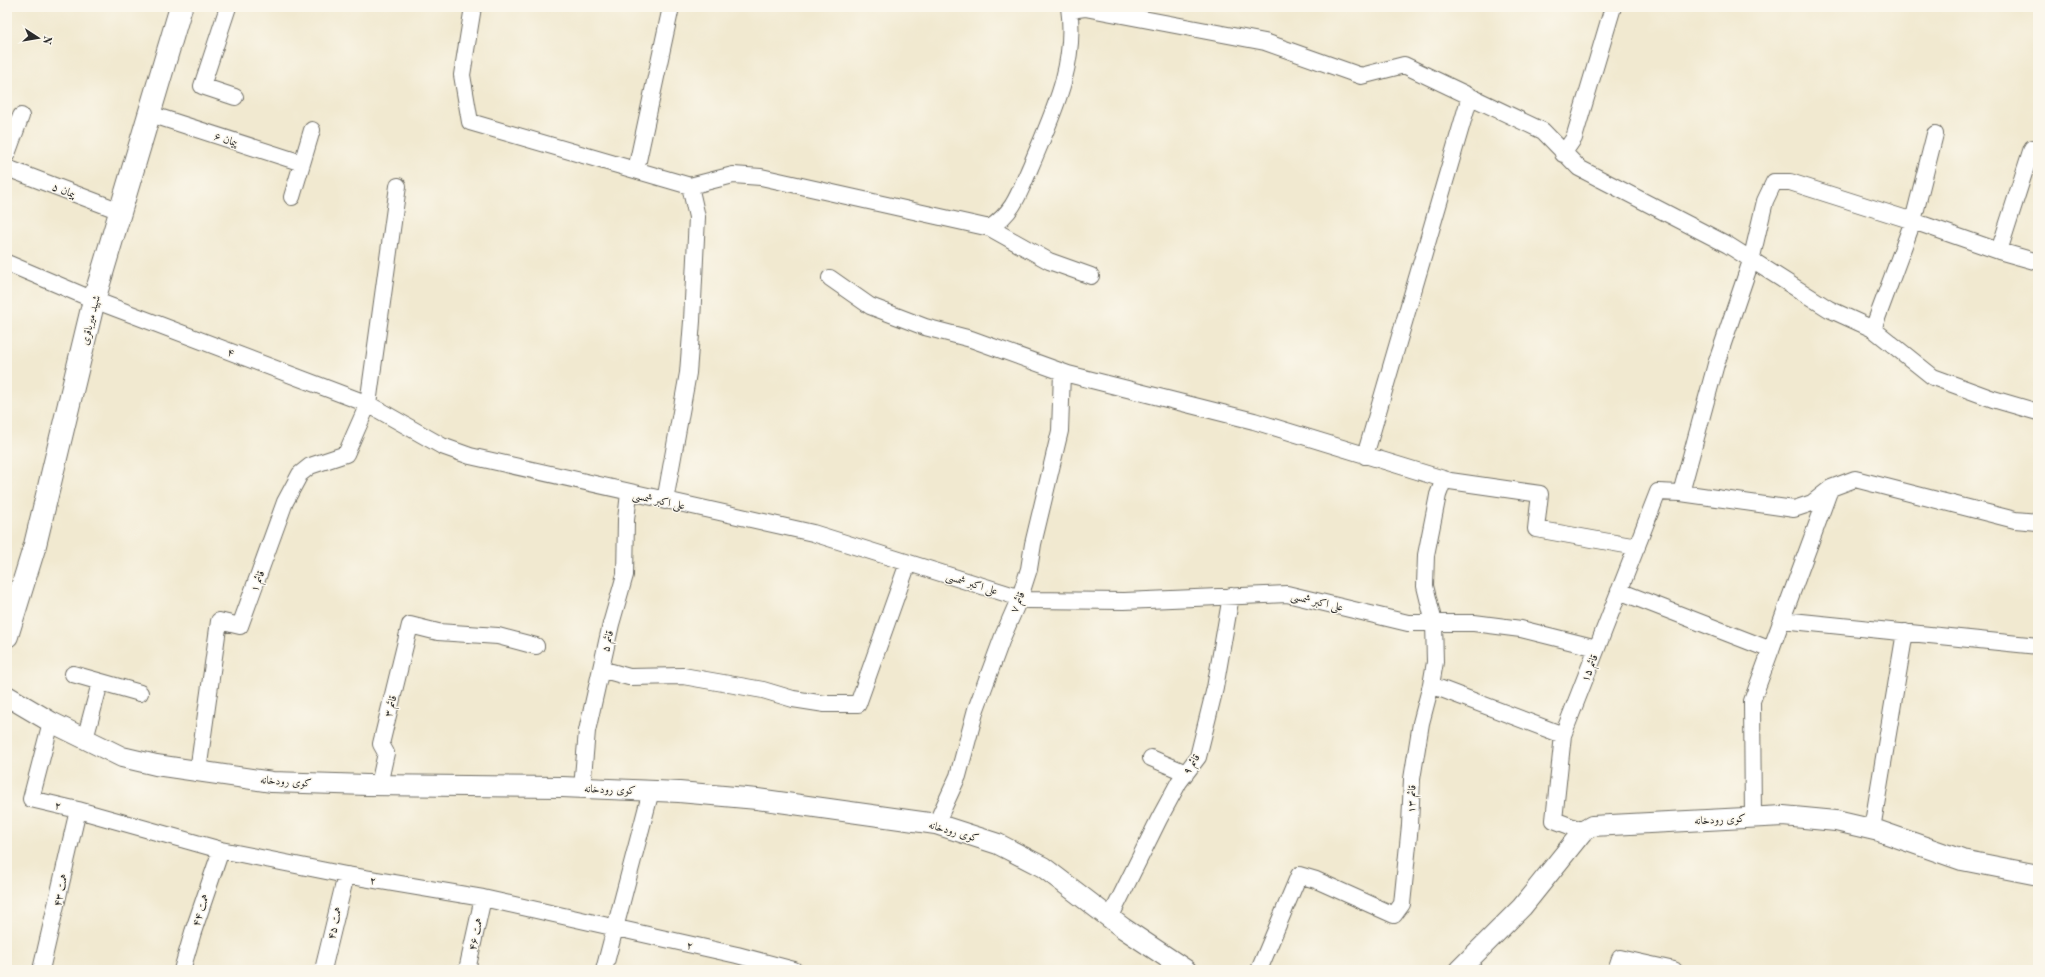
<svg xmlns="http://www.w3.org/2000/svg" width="2045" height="977" font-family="'Old Standard TT',Amiri,serif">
  <rect width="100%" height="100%" fill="#fbf7ec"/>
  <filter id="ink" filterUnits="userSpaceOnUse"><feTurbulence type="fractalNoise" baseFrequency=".025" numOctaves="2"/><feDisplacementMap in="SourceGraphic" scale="8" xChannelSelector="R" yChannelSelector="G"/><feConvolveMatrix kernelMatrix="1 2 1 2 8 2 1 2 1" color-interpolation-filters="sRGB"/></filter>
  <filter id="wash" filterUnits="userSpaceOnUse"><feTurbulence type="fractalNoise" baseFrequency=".012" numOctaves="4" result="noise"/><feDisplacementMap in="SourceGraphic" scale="16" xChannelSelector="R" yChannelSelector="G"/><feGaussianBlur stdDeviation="0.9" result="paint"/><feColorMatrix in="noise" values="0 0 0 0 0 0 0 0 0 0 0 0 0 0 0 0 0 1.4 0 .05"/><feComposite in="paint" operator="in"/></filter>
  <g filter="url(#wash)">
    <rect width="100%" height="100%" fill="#f1e9d0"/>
  </g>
  <g filter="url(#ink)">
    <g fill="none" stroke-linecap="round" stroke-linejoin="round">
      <g stroke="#706e65" stroke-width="18">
        <path id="minor" d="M228,7L202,86L235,97
          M473,7L462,75L470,122L690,186L697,217L692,321L688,373L665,501
          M1070,10L1085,8L1265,42L1361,76L1404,65L1543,131L1579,168L1728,245L1829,309L1873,329L1933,377L1993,399L2038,412
          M150,114L302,163
          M7,154L21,116
          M1563,154L1574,138L1613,7
          M7,168L120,211
          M636,170L671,7
          M690,186L733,175L761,177L990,228L1049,261L1091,276
          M292,197L312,130
          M990,228C1015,210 1018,195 1030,168C1052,115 1077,67 1069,7
          M1999,251L2032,148
          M7,263L94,300L368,404L442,446L470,456L813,533L1027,600L1124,601L1287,594L1408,623H1474L1521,629L1597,648
          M830,278L870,306L925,327L971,339L1068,374L1254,421L1450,481L1540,494L1536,529L1637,547
          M1873,329L1913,221L1935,134
          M1365,456L1470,96
          M1681,493L1716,364L1751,261L1765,201L1774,182H1790L1913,221L1999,251L2038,262
          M1619,591L1771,650
          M1782,620L2038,646
          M601,669L629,677L683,676L763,690L793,699L825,704H858L908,563
          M73,674L140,693
          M1431,685L1563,735
          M51,722L31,799L78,810L221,850L346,875L483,898L737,955L794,970
          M85,739L100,683
          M1151,758L1186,773
          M198,771L219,621L240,626L285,502L300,474L310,466L346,454L368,404L398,186
          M379,785L386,753L381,744L410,625L438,632L498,636L536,646
          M582,788L587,731L611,624L625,575L626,520L629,493
          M1753,817L1752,701L1830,489
          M936,824L958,776L976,709L1003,636L1020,597L1029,569L1033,544L1060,431L1062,372
          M1872,829L1905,632
          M1583,831L1554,820L1563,735L1658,492L1681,493L1794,509L1812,503L1831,488L1855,479L2015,520L2038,522
          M1110,918L1159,819L1179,782L1198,757L1215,688L1231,596
          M41,970L78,810
          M182,970L193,932L221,850
          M323,970L346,875
          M467,970L483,898
          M604,970L651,791
          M1259,970L1299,875L1316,880L1394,915L1402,904L1410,825L1412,779L1421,723L1431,685L1435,662L1434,623L1425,586L1426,555L1438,495L1444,479
          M1616,970L1620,958L1674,970"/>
      </g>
      <g stroke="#706e65" stroke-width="22">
        <path id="tertiary" d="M7,696L51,722L122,757L156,765L272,782L368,785L562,787L679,792L757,799L936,824L998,844L1043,867L1123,928L1186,970
          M1459,970L1522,907L1583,831L1592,826L1783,816L1836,821L1879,831L1962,860L2038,875"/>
      </g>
      <g stroke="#706e65" stroke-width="24">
        <path id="secondary" d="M7,636L35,545L94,300L181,7"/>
      </g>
      <use href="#minor" stroke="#fff" stroke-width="16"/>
      <use href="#tertiary" stroke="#fff" stroke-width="20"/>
      <use href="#secondary" stroke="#fff" stroke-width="22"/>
    </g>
  </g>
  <g text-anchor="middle" stroke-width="3" stroke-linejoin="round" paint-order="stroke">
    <g font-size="11" fill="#2b2b2b" stroke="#fbf7ec">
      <text transform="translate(226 139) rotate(18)" y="4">پیمان ۶</text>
      <text transform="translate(64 190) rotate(21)" y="4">پیمان ۵</text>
      <text transform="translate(90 320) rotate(-76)" y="4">شهید میرباقری</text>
      <text transform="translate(231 352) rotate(21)" y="4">۴</text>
      <text transform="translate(659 500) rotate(12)" y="4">علی اکبر شمسی</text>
      <text transform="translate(257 581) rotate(-70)" y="4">قائم ۱</text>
      <text transform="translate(972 583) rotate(17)" y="4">علی اکبر شمسی</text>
      <text transform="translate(1317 601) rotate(13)" y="4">علی اکبر شمسی</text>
      <text transform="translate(1017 602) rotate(-68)" y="4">قائم ۷</text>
      <text transform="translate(607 641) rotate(-77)" y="4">قائم ۵</text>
      <text transform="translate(1589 668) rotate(-69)" y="4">قائم ۱۵</text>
      <text transform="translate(390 706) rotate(-76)" y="4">قائم ۳</text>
      <text transform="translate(1191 764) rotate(-58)" y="4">قائم ۹</text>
      <text transform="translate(286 781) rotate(4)" y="4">کوی رودخانه</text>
      <text transform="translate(610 789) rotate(2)" y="4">کوی رودخانه</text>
      <text transform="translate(1411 799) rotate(-88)" y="4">قائم ۱۳</text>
      <text transform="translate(58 805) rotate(13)" y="4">۲</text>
      <text transform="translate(1720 819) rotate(-3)" y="4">کوی رودخانه</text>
      <text transform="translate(954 831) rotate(16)" y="4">کوی رودخانه</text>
      <text transform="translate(373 880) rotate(9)" y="4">۲</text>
      <text transform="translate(60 890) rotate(-77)" y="4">همت ۴۳</text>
      <text transform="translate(200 910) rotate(-72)" y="4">همت ۴۴</text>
      <text transform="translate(334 923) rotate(-77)" y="4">همت ۴۵</text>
      <text transform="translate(475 934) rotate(-77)" y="4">همت ۴۶</text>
      <text transform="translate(690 945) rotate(12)" y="4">۲</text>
    </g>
  </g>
  <rect width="2045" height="977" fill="none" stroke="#fbf7ec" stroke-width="24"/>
  <g transform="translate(38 38) rotate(102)" stroke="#fbf7ec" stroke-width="3" paint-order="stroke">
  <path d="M0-3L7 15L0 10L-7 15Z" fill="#2b2b2b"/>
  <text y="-6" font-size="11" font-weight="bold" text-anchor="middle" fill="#2b2b2b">N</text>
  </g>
</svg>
